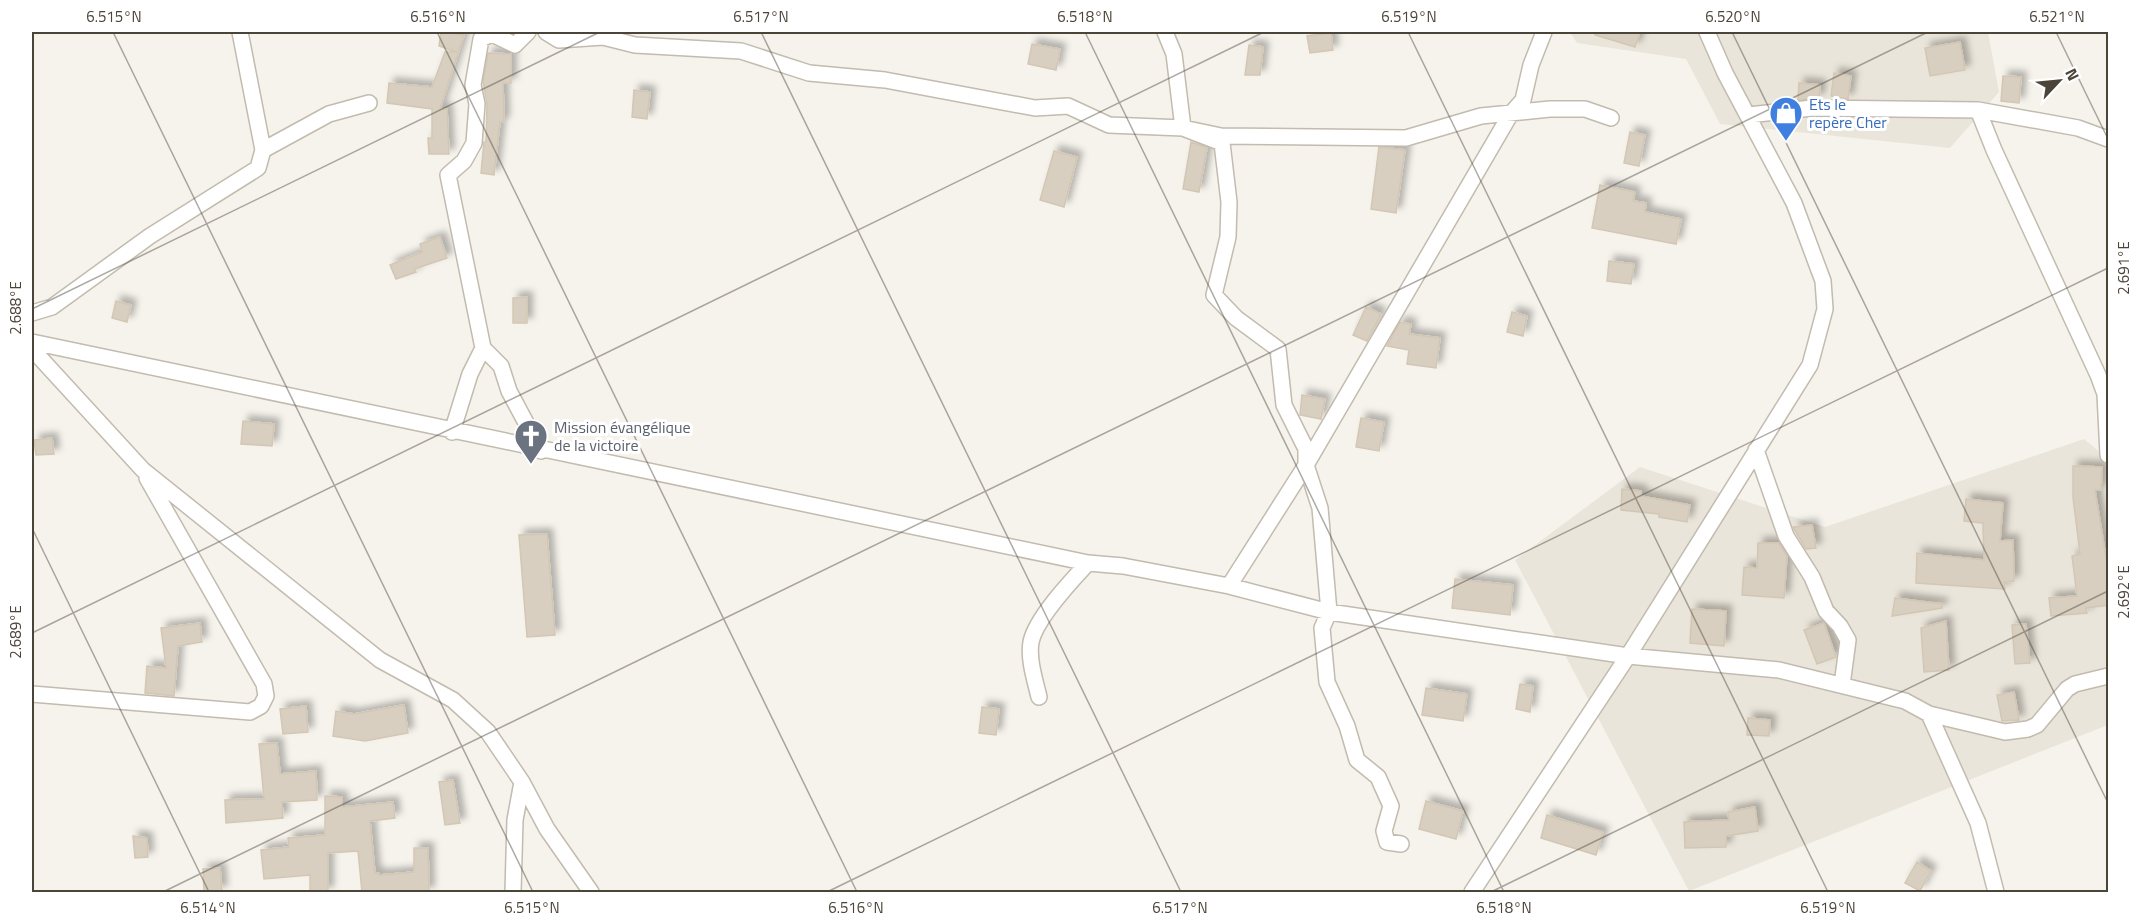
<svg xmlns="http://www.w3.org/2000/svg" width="2140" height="924" font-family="'Titillium Web',sans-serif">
  <defs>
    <filter id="shadow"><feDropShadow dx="5.5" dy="-5.5" stdDeviation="3" flood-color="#0004"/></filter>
  </defs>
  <rect width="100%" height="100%" fill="#f6f3ec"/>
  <path fill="#eae5da" d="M1570,32H1988L1999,92L1950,148L1720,124L1686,59L1577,43Z
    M2084,439L2108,459V725L1689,891L1515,560L1640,467L1825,527Z"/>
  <path fill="#d8cfc1" stroke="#d3c7b4" stroke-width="1.5" filter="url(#shadow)" d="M441,32L464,35L440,109H447L449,154H429L428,138H432V109L387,103L389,83L432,87L445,52H457L439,46Z
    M1595,32H1640L1635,47L1595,35Z
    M1331,33L1333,50L1310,53L1307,36Z
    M1960,42L1965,70L1930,76L1925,48Z
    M1032,44L1060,49L1056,70L1028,64Z
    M1249,45L1263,47L1260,75H1245Z
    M488,53L511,54V83H503L504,122H500L494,175L481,173L484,142H486L487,104L483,82Z
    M1834,73L1851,76L1848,99L1831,96Z
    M2003,76L2021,77L2019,103L2001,101Z
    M1799,83L1820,85L1819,98L1798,100Z
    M634,90L650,92L647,119L632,117Z
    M1630,132L1645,135L1639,166L1624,163Z
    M1191,142L1207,148L1199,192L1183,189Z
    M1379,147L1405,150L1396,213L1371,209Z
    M1054,151L1077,157L1064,207L1040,200Z
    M1600,185L1635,192L1633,201L1646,203L1645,212L1681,219L1676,244L1592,228Z
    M440,237L447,258L414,269L416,272L396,279L390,265L422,252L420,244Z
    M1609,261L1634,264L1631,284L1607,281Z
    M527,297V323H513V298Z
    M116,301L131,305L127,322L112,318Z
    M1366,307L1381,314L1367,341L1353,335Z
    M1512,312L1527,316L1523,336L1507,332Z
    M1400,322L1411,324L1409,334L1440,338L1436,368L1407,364L1409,350L1387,346Z
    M1302,395L1325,399L1321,419L1300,415Z
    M1361,418L1384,422L1379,451L1356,447Z
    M243,421L274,424L272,446L241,444Z
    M52,438L54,454L36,455L34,440Z
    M2073,466L2102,467L2101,490H2095L2108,570L2109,605L2086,608L2087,613L2051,616L2049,598L2077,596L2072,556L2080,554L2073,497Z
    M1622,489L1641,491V496L1690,505L1687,522L1659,517V514L1621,510Z
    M1966,499L2003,503L2000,541L2013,540L2014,581L2004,582L2005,589L1916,583L1917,553L1984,560L1983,523L1964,521Z
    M1812,525L1816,548L1806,549L1793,527Z
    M547,534L555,635L527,637L519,535Z
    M1758,543H1779L1787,556L1784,598L1742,595L1744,567L1757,568Z
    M1455,579L1513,585L1510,615L1452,608Z
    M1895,598L1942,604V608L1892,616Z
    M1692,609L1726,611L1724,646L1690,643Z
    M1946,621L1949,670L1924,672L1921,628Z
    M200,623L202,642L178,646L174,696L145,693L147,666L166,668L161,628Z
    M1824,623L1836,657L1817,664L1804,630Z
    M2026,624L2030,663L2015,664L2012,625Z
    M1520,684L1533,686L1530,712L1516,709Z
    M1426,688L1467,694L1463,721L1422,715Z
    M2014,692L2019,720L2002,721L1997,695Z
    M404,705L408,733L365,741L333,736L336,711L354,714Z
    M306,706L308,732L283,734L280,709Z
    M982,707L999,709L996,735L979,733Z
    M1748,718L1770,720L1769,736L1747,735Z
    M277,743L280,774L316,771L317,800L282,802L283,818L226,823L225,800L264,799L259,744Z
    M453,780L460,823L445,825L439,782Z
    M325,796L342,797V807L393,802L395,818L370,821L375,873H379V875L414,872V848H428L429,892H362L358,851L328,853V892H310V875L264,879L261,850L289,847L288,838L325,835Z
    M1426,801L1463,811L1456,839L1419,829Z
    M1755,807L1758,831L1726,836V847L1685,848L1684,822L1729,820L1728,812Z
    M1547,815L1603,832L1596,855L1541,838Z
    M133,836L147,838L148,857L135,858Z
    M1917,862L1931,871L1920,891L1905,883Z
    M220,868L222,891L204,892L203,869Z"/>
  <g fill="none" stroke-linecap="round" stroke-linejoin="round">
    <g stroke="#c2bbae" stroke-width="18">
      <path id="street" d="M528,32L515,45L492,34L481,39L473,85L477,104L474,143L464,161L448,175L483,348L501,366L509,391L541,451
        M546,32L559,40L603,37L635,45L741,51L809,73L885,80L1035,108L1068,106L1109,125L1183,128L1221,136L1406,138L1481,116L1550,109H1585L1611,118
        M1165,32L1174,54L1183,128L1222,143L1229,202L1228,237L1214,295L1236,318L1278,349L1284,405L1306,449V465L1320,508L1329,612L1322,628L1327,682L1347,726L1357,760L1378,777L1391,806L1384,831L1387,842L1401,844
        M1978,110L1994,150L2098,375L2105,394L2108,455
        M1749,115L1812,108L1978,110L2078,128L2108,139
        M263,150L329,114L369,103
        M32,313L52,307L150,236L258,168L263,150L240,32
        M32,342L1088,563L1123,566L1229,586L1329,612L1628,656L1779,670L1905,701L1929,714L2005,732L2028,729L2037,725L2067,689L2075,684L2108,676
        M32,349L143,470L380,660L453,700L488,732L522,782L547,829L591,892
        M452,432L470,374L483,348
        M1756,450L1786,536L1812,577L1826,611L1840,626L1848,640L1842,685
        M1229,586L1306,465L1510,115L1523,100L1531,65L1544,32
        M32,694L250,712L261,706L266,696L264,684L147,478
        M1039,697C1035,680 1028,659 1031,642C1036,618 1072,580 1088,563
        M1929,714L1978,823L1996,892
        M513,892L515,820L522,782
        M1472,892L1628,656L1810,365L1825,309L1823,281L1794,203L1725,73L1707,32"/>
    </g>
    <use href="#street" stroke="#fff" stroke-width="15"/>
  </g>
  <path fill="none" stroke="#4b4439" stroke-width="1.5" stroke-opacity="0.45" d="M113,32L533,892M437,32L857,892M761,32L1181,892M1085,32L1504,892M1408,32L1828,892M1732,32L2108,803M2056,32L2108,139M32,309L600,32M32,528L209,892M32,633L1264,32M163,892L1928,32M827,892L2108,268M1491,892L2108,591"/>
  <defs>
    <g id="shop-pin" transform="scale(1.725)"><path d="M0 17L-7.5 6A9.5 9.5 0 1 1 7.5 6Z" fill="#3f7fe0" stroke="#fff"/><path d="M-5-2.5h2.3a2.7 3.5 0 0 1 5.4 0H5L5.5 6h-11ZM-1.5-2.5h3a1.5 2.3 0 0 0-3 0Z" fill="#fff"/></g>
    <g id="church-pin" transform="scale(1.725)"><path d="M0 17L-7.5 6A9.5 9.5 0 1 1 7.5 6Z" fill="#6b7280" stroke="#fff"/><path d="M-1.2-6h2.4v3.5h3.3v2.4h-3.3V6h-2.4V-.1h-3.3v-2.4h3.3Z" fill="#fff"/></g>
  </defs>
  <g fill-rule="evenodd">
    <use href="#shop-pin" x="1786" y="113"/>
    <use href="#church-pin" x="531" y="436"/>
  </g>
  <g text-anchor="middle" stroke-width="6" stroke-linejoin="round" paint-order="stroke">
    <g font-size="16" fill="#366cbe" stroke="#fff" text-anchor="start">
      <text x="1809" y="110">Ets le<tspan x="1809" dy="18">repère Cher</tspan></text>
    </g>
    <g font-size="16" fill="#5b616d" stroke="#fff" text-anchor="start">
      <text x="554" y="433">Mission évangélique<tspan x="554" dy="18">de la victoire</tspan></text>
    </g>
  </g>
  <rect width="2140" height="924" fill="none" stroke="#ffffff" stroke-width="66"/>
  <g transform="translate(2059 81) rotate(64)" stroke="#ffffff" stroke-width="4.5" paint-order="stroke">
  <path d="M0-4.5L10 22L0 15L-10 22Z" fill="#4b4439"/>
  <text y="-9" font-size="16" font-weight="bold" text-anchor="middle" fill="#4b4439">N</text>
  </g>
  <rect x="33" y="33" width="2074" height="858" fill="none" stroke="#4b4439" stroke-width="2"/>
  <g font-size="15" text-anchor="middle" fill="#4b4439">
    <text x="114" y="22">6.515°N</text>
    <text x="438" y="22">6.516°N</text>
    <text x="761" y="22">6.517°N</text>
    <text x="1085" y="22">6.518°N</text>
    <text x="1409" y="22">6.519°N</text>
    <text x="1733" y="22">6.520°N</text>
    <text x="2057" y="22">6.521°N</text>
    <text transform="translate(2124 268) rotate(-90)" y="5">2.691°E</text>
    <text transform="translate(16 308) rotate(-90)" y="5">2.688°E</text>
    <text transform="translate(2124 592) rotate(-90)" y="5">2.692°E</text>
    <text transform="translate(16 632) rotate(-90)" y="5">2.689°E</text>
    <text x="208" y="913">6.514°N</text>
    <text x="532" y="913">6.515°N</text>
    <text x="856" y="913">6.516°N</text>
    <text x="1180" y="913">6.517°N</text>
    <text x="1504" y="913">6.518°N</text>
    <text x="1828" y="913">6.519°N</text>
  </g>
</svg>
